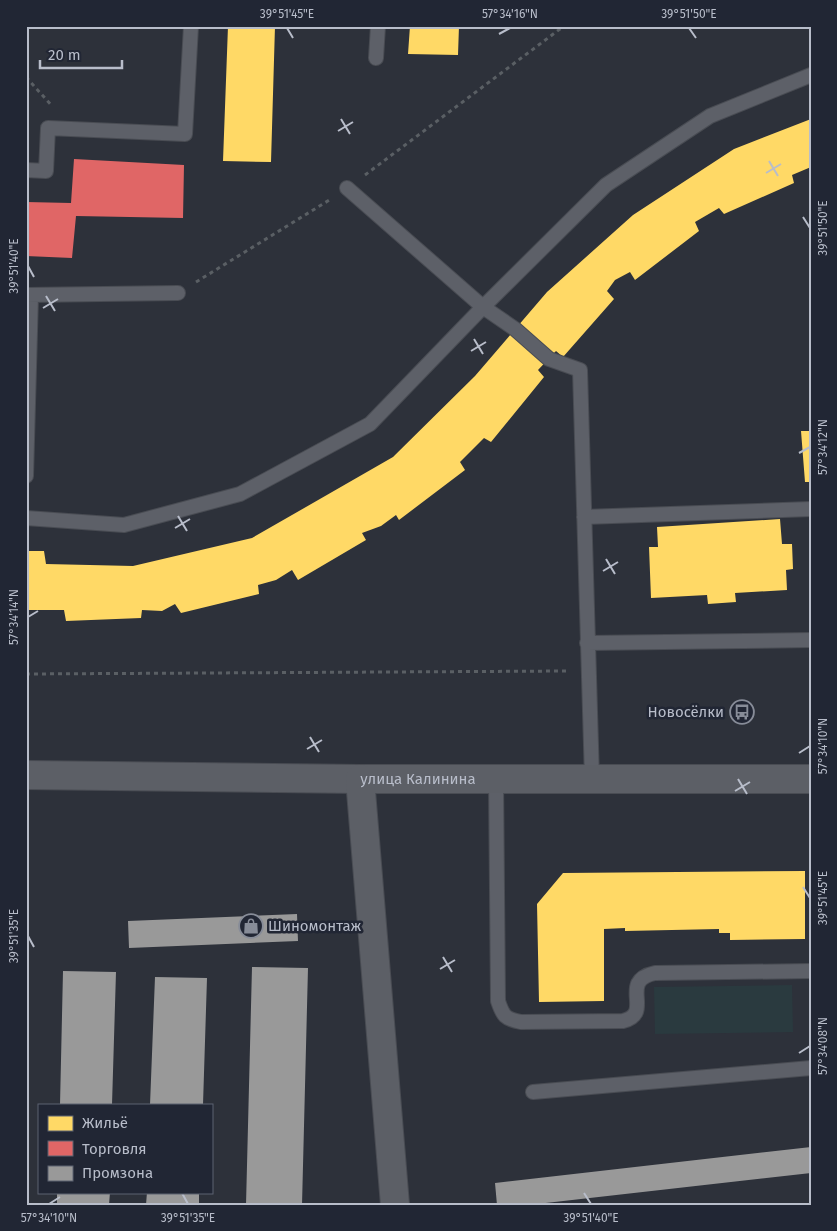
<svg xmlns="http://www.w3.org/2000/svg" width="837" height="1231" font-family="'Fira Sans',sans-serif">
  <rect width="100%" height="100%" fill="#2d313a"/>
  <path fill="#2a3a3f" d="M792,985L793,1032L655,1034L654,987Z"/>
  <path fill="#ffd966" d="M228,26H275L271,162L223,161Z
    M410,26H459L458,55L408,54Z
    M811,119V167L792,175L794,183L724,214L719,208L695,222L699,231L635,280L630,272L615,280L607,291L614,299L563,357L556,351L538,370L544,377L491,442L484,438L460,462L465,470L399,520L396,515L381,526L362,533L366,540L298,580L292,570L276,580L258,585L259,594L181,613L175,604L162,611L142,610L141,618L66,621L64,610H26V551H44L46,564L133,566L252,538L393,457L475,376L547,292L633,215L734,149Z
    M801,431H811V482H805Z
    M780,519L782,544H792L793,569L786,570L787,590L735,593L736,602L708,604L707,595L651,598L649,547H658L657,527Z
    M805,871V939L730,940V933H719V929L625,931V928L604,929V1001L539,1002L537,904L563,873Z"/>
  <path fill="#e06666" d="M74,159L184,165L183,218L76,216L72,258L26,256V202L71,203Z"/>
  <path fill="#999" d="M297,914L298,941L129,948L128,921Z
    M252,967L308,968L302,1205H246Z
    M63,971L116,972L112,1105H60Z
    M155,977L207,978L203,1105H150Z
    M811,1147V1173L528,1205H497L495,1183Z
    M57,1192H110L109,1205H57Z
    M147,1192H199V1205H146Z"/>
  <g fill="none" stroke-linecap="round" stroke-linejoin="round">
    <g stroke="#494c53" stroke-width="16">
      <path id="lane" d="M376,58L378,26
        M26,170L46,171L48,128L185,134L191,26
        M347,188L483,307L515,329L549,359L580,370L592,779
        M26,295L178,293
        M26,476L31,295
        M584,517L811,509
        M26,518L124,525L240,494L370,424L483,307L606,185L710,116L811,75
        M587,643L811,640
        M496,779L498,1001C503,1016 505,1019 521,1022L623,1021C655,1013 617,981 655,973L811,971
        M533,1092L811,1068"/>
    </g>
    <g stroke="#494c53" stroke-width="30">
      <g id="secondary">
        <path id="s1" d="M26,775L360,779H811"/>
        <path d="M360,779L395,1205"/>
      </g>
    </g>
    <path stroke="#5a5f64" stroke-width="3" stroke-dasharray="4 4" stroke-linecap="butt" d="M26,77L52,106
      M365,175L564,26
      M196,282L331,199
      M26,674L568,671"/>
    <use href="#lane" stroke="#5d6068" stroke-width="14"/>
    <use href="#secondary" stroke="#5c5f66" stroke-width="28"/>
  </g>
  <path fill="none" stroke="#b8bdca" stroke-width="2" d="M287,28L293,38M689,28L696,38M499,34L510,28M341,119L350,134M338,131L353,122M769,161L778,176M766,173L781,164M803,217L810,228M28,266L34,277M46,296L55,311M43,308L58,299M474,339L483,354M471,351L486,342M799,453L810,447M178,516L187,531M175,528L190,519M606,559L615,574M603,571L618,562M28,617L38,611M310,737L319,752M307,749L322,740M799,753L810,746M738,779L747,794M735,791L750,782M803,887L810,898M28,936L34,947M443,957L452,972M440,969L455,960M799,1053L810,1046M182,1193L188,1204M584,1193L591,1204M49,1204L60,1197"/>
  <defs>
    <g id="bus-ring" transform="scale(1.25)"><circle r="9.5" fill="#212634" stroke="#878c98" stroke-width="1.5"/><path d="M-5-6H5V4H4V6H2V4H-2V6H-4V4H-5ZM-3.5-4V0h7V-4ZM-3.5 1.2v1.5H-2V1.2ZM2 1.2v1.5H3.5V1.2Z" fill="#878c98"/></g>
    <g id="shop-ring" transform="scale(1.25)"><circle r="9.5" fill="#212634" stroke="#878c98" stroke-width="1.5"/><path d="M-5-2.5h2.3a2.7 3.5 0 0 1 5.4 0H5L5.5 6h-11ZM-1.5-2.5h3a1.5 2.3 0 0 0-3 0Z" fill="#878c98"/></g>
  </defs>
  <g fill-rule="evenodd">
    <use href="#bus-ring" x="742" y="712"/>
    <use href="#shop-ring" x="251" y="926"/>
  </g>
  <g text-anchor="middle" stroke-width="5" stroke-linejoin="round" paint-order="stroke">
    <g font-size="15" fill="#b8bdca" stroke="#212634" text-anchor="end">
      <text x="724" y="717">Новосёлки</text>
      <text x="268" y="931" text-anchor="start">Шиномонтаж</text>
    </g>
    <g font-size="15" fill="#b8bdca" stroke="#212634">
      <text dy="5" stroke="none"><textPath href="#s1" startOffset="392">улица Калинина</textPath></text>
    </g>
  </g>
  <rect width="837" height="1231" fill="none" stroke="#212634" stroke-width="55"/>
  <rect x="38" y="1104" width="175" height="90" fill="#212634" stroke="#5d6270"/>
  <rect x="48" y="1116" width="25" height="15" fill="#ffd966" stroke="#5d6270"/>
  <text x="82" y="1128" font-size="15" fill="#b8bdca">Жильё</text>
  <rect x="48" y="1141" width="25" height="15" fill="#e06666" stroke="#5d6270"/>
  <text x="82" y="1154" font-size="15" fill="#b8bdca">Торговля</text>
  <rect x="48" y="1166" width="25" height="15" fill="#999999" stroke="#5d6270"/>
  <text x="82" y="1178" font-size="15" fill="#b8bdca">Промзона</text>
  <path d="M40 60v8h82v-8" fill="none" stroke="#b8bdca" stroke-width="2.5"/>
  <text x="48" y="60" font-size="15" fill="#b8bdca" stroke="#212634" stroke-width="4" paint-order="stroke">20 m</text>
  <rect x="28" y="28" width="782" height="1176" fill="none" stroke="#b8bdca" stroke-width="2"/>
  <g font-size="12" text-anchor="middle" fill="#b8bdca">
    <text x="287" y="18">39°51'45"E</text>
    <text x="510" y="18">57°34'16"N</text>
    <text x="689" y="18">39°51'50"E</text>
    <text transform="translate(823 228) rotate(-90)" y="4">39°51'50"E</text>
    <text transform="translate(14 266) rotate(-90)" y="4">39°51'40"E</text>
    <text transform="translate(823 447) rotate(-90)" y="4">57°34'12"N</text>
    <text transform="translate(14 617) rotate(-90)" y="4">57°34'14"N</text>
    <text transform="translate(823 746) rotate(-90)" y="4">57°34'10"N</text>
    <text transform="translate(823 898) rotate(-90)" y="4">39°51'45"E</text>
    <text transform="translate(14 936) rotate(-90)" y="4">39°51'35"E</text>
    <text transform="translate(823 1046) rotate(-90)" y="4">57°34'08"N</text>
    <text x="49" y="1222">57°34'10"N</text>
    <text x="188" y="1222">39°51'35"E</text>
    <text x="591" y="1222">39°51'40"E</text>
  </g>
</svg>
